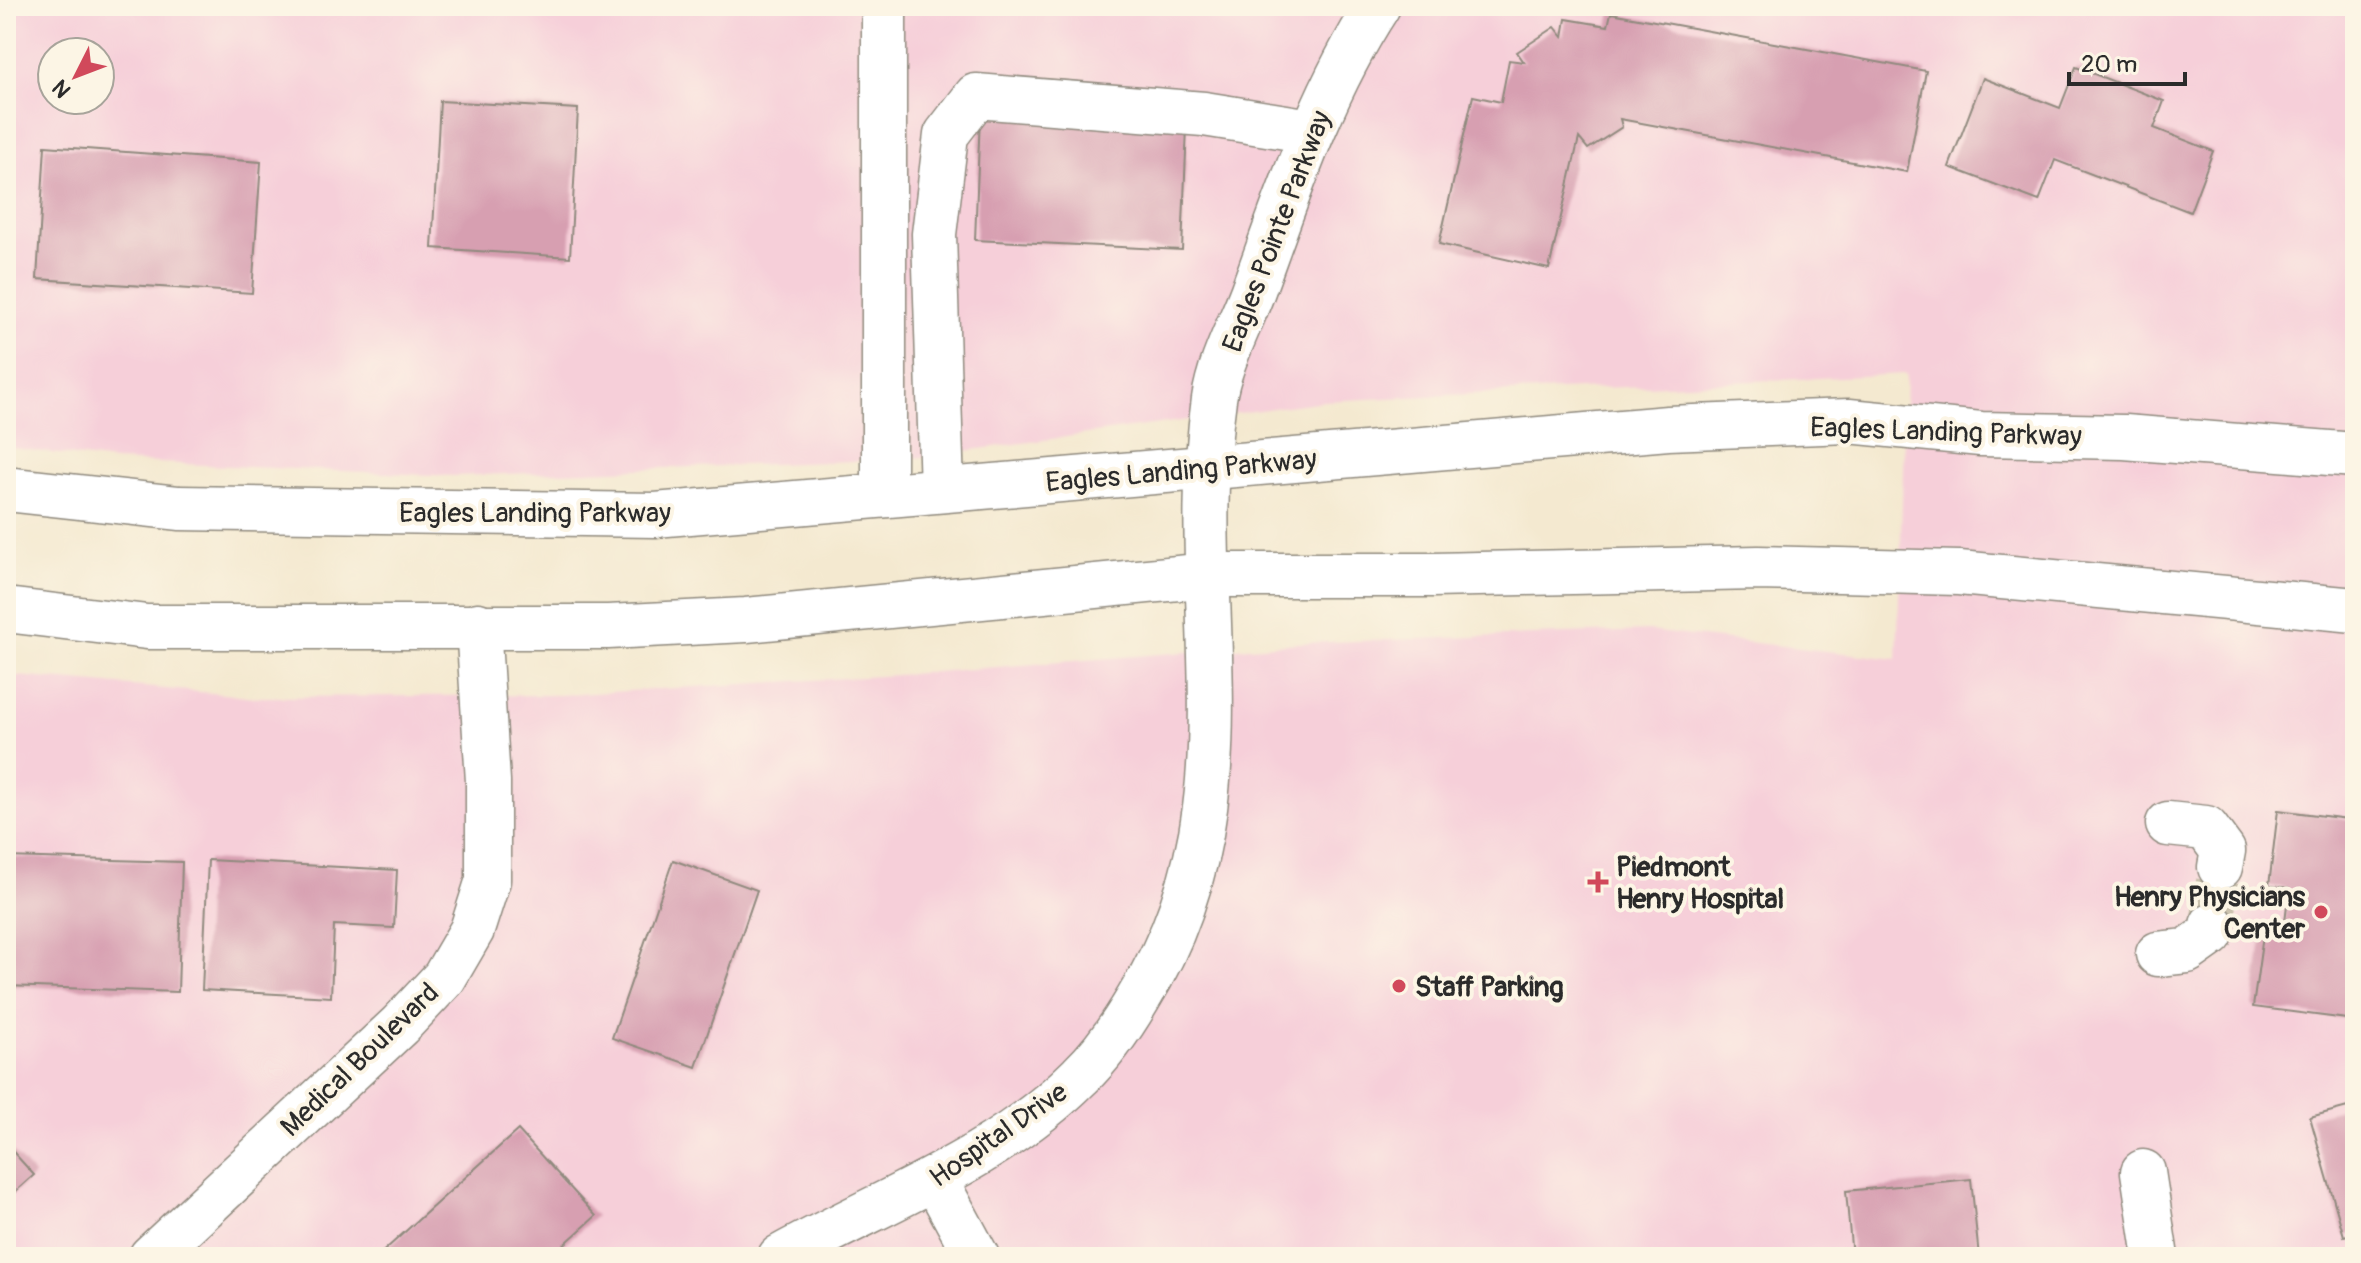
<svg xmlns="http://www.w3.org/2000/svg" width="2361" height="1263" font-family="Pangolin,sans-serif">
  <rect width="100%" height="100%" fill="#fcf5e5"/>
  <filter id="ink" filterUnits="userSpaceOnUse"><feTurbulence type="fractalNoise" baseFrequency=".0125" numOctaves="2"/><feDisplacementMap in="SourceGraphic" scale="16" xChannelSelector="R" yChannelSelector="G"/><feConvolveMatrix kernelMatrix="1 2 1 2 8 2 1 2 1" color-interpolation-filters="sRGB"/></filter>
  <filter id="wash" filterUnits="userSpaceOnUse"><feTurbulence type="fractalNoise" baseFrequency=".006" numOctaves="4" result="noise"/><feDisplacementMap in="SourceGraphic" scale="32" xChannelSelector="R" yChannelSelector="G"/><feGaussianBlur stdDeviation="1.8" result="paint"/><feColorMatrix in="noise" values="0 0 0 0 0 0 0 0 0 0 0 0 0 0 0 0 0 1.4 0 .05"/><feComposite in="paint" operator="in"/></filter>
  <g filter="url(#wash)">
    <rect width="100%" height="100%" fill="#f4e9d0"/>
    <path fill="#f6cfd9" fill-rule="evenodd" d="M6,6H2355V1257H6V675L257,697L560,695L897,675L1299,643L1649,631L1897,659L1906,374L1324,401L908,459L454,476L113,461L6,447ZM52,52H100V100H52Z"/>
    <g id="blocks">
      <path fill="#d79fb1" d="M2332,6H2355V16Z
        M1611,13L1926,71L1907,172L1620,119L1622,127L1588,149L1579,138L1549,269L1439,244L1473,96L1501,102L1509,60L1524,62L1517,52L1555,27L1563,37L1566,19L1608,26Z
        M2076,67L2164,101L2154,128L2213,151L2190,212L2055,160L2039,201L1949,167L1983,78L2060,108Z
        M440,101L578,109L570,257L432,248Z
        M980,116L1187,126L1182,250L975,240Z
        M45,146L261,162L252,293L37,279Z
        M2278,810L2355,820V1020L2253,1007L2263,935L2283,938L2289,888L2269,886Z
        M6,857L182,862L178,992L6,986Z
        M208,860L397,870L394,928L334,925L331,997L202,990Z
        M673,860L757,890L696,1067L612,1038Z
        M2355,1105V1233L2344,1236L2310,1117Z
        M518,1130L596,1216L550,1257H377Z
        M6,1144L34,1175L6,1200Z
        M1971,1179L1979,1257H1852L1846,1191Z"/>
    </g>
  </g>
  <g filter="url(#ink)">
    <use href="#blocks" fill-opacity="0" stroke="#908a7e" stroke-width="2"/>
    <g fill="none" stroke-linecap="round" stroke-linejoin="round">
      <path stroke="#ccc3af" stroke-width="44" stroke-dasharray="44 22" stroke-linecap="butt" d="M2212,925L2220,867"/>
      <g stroke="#908a7e" stroke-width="47">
        <path id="minor" d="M942,490L934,234L946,135L976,96L1204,114L1311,131
          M884,495V6
          M2168,824L2206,828L2223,851L2220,867
          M2158,954L2187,951L2211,934L2212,925
          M2143,1172L2156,1257
          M936,1181L977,1257
          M151,1257L400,1025L444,978L472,930L488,880V781L478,625
          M780,1257C883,1200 995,1161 1080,1076C1103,1054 1122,1026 1138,999C1261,802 1184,609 1214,399C1219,364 1239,327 1252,293C1288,195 1320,95 1378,6"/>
      </g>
      <g stroke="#908a7e" stroke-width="47">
        <path id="major" d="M6,489L179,508L655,515L1668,428L1849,421L1981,434L2124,437L2355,455
          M6,610L147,627H608L746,620L1209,575H1433L1758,568L1959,573L2355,610"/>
      </g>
      <use href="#minor" stroke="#fff" stroke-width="44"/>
      <use href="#major" stroke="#fff" stroke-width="44"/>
    </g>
  </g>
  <g fill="#d1495b" stroke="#fcf5e5" stroke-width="3">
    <path d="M1594 870h8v8h8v8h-8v8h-8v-8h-8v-8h8z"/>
    <circle cx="2321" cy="912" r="8"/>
    <circle cx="1399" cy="986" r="8"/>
  </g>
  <g text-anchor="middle" stroke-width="8" stroke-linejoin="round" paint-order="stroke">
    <g font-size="28" fill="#2b2b2b" stroke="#fcf5e5">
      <text transform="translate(1276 231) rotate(-69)" y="10">Eagles Pointe Parkway</text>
      <text transform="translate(1946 431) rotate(2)" y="10">Eagles Landing Parkway</text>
      <text transform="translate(1181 470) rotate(-5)" y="10">Eagles Landing Parkway</text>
      <text x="535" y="522">Eagles Landing Parkway</text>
      <text transform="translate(359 1059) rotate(-44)" y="10">Medical Boulevard</text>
      <text transform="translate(998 1134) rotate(-35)" y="10">Hospital Drive</text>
    </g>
    <g font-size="28" font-weight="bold" fill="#2b2b2b" stroke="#fcf5e5" text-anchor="start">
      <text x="1616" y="876">Piedmont<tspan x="1616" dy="32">Henry Hospital</tspan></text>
      <text x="2305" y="906" text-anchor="end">Henry Physicians<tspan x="2305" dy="32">Center</tspan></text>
      <text x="1415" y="996">Staff Parking</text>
    </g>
  </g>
  <rect width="2361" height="1263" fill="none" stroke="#fcf5e5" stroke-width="32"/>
  <g transform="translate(76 76) rotate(228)"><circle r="38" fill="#fcf5e5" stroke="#a8a49b" stroke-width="2"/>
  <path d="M0-6L14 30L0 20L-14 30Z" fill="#d1495b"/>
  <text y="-12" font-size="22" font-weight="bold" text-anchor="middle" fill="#2b2b2b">N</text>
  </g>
  <path d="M2069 72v12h116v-12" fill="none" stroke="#2b2b2b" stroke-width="4"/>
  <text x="2081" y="72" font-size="24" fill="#2b2b2b" stroke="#fcf5e5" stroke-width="6" paint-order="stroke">20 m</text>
</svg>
